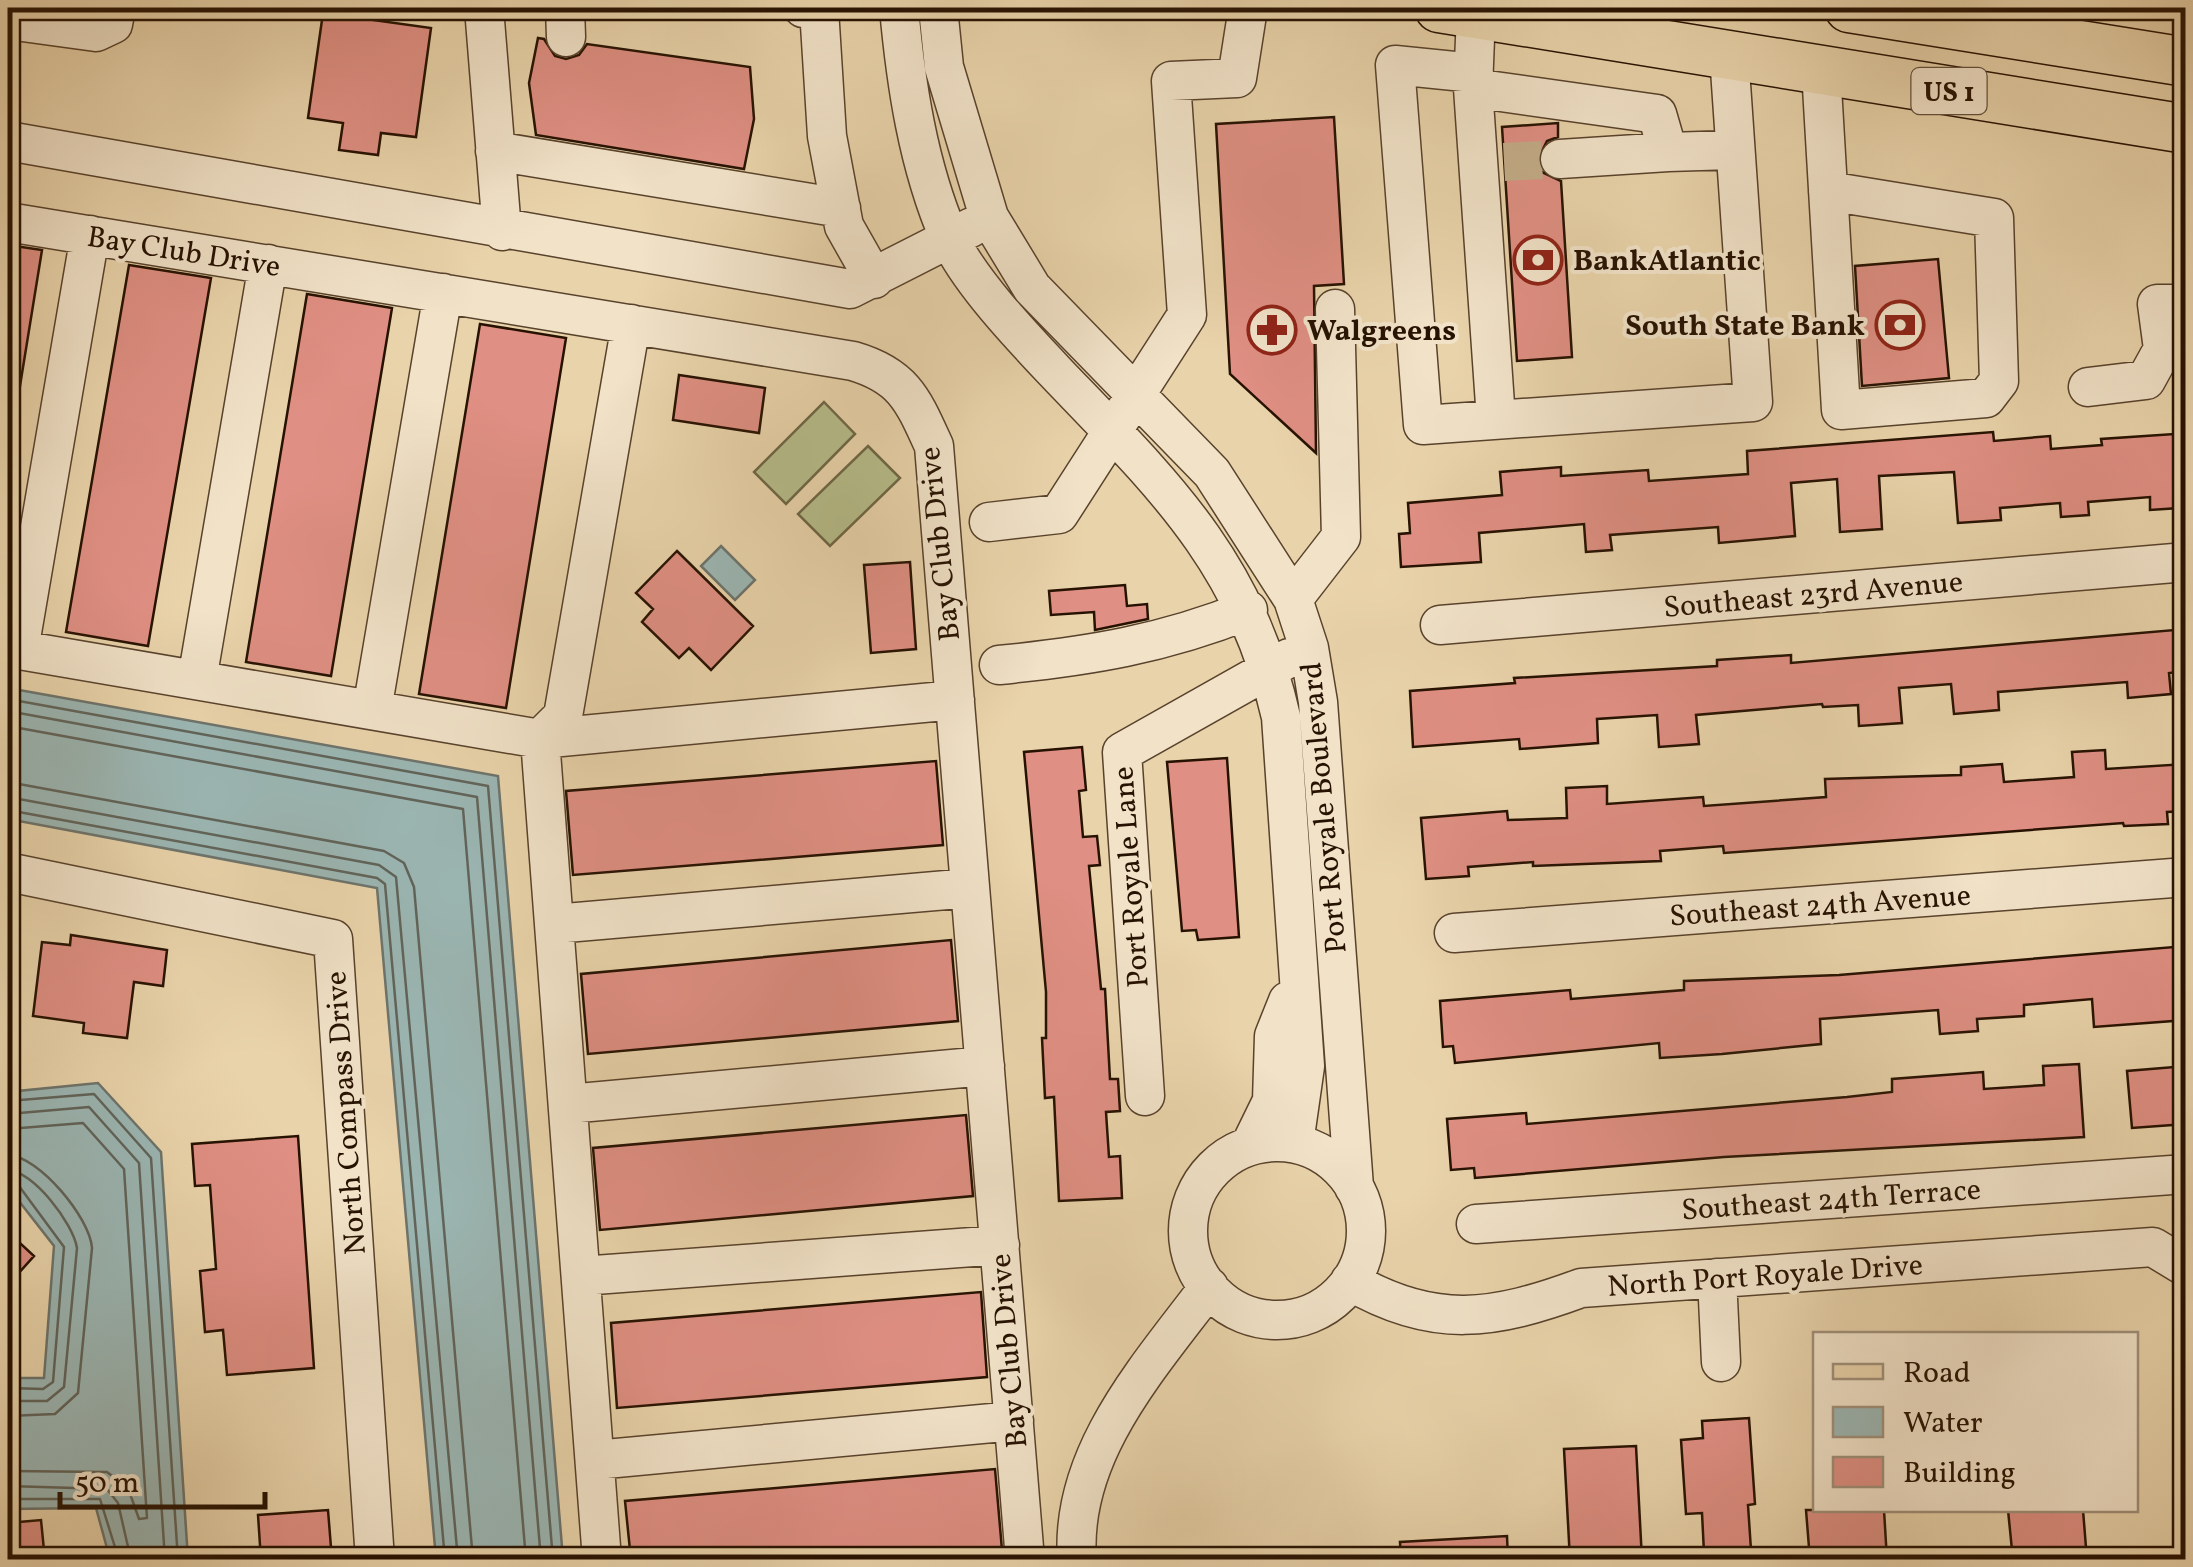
<svg xmlns="http://www.w3.org/2000/svg" width="2193" height="1567" font-family="Vollkorn,serif">
  <rect width="100%" height="100%" fill="#e9d3aa"/>
  <filter id="stains"><feTurbulence type="fractalNoise" baseFrequency=".002" numOctaves="4"/><feColorMatrix values="0 0 0 0 .2 0 0 0 0 .09 0 0 0 0 .02 0 0 0 .5 -.17"/></filter>
  <radialGradient id="worn" r=".72"><stop offset=".6" stop-color="#630" stop-opacity="0"/><stop offset="1" stop-color="#630" stop-opacity=".3"/></radialGradient>
  <path fill="#b5bc89" stroke="#6e6746" stroke-width="2.5" d="M824,402L855,434L786,504L754,472Z
    M868,446L900,478L830,546L798,514Z"/>
  <path fill="#9bb6b3" stroke="#6d746c" stroke-width="2.5" d="M721,546L755,580L735,600L701,566Z
    M8,688L498,776L563,1559H436L377,888L8,819Z
    M98,1083L161,1152L188,1559H110L96,1508L8,1509V1378H44L54,1246L8,1187V1092Z"/>
  <g fill="none" stroke-linecap="round" stroke-linejoin="round">
    <path stroke="#61645a" stroke-width="2.5" d="M8,699L488,786L553,1560
      M8,711L477,797L541,1560
      M8,726L463,809L526,1560
      M8,782L384,851L404,863L414,887L473,1560
      M8,797L379,865L396,877L458,1560
      M8,810L377,878L385,884L445,1560
      M8,1101L94,1094L151,1158L178,1560
      M8,1114L89,1107L139,1163L165,1560
      M8,1129L83,1123L124,1169L147,1518L139,1519L128,1488L107,1472L8,1471
      M8,1155C39,1156 90,1218 92,1248L78,1393L55,1414L8,1416
      M8,1170C33,1171 73,1223 77,1248L64,1387L47,1401H8
      M8,1182L19,1186L64,1247L53,1382L43,1389L8,1388
      M8,1486L107,1489L118,1503L131,1560
      M8,1499H100L119,1560"/>
  </g>
  <path fill="#df8f83" stroke="#271202" stroke-width="2.5" d="M323,13L431,28L416,137L381,133L378,155L339,150L343,123L308,118Z
    M538,38L544,39L555,56L566,59L579,55L587,44L750,67L754,119L744,169L536,135L529,83Z
    M1334,117L1344,284L1314,286L1316,453L1230,374L1216,124Z
    M1558,123V137L1547,141L1538,159L1542,172L1561,181L1572,357L1517,361L1502,127Z
    M8,245L42,250L20,386L8,385Z
    M1938,259L1949,378L1862,386L1855,266Z
    M129,265L211,278L148,646L66,632Z
    M307,294L392,308L331,676L246,662Z
    M480,324L566,338L506,708L419,694Z
    M679,375L765,388L759,433L673,420Z
    M1993,432L1994,441L2050,436L2051,449L2102,445L2101,439L2174,434L2179,508L2150,510V497L2088,502L2089,515L2061,517L2060,503L2000,508L2001,520L1958,523L1954,472L1879,476L1882,529L1840,532L1837,479L1791,483L1795,536L1719,543L1718,527L1610,535L1612,550L1586,552L1584,524L1479,533L1481,562L1401,567L1399,534L1410,533L1408,503L1502,495L1500,472L1561,467V476L1648,470L1649,481L1748,474L1747,451Z
    M677,551L753,626L711,670L689,648L679,658L642,622L653,609L636,593Z
    M910,562L916,649L871,653L864,565Z
    M1125,585L1127,606L1147,604L1148,619L1095,630L1094,612L1051,615L1049,591Z
    M2186,629V671L2169,673L2171,694L2128,698L2127,682L1998,692L1999,710L1954,714L1951,684L1899,688L1902,723L1859,726L1858,705L1823,707L1822,704L1696,715L1699,744L1659,747L1657,715L1597,719L1598,743L1520,749L1519,739L1413,747L1410,691L1515,683L1514,678L1717,666V660L1791,655V663Z
    M1082,747L1086,790L1079,791L1083,837L1097,836L1100,865L1089,866L1101,989H1105L1110,1079H1118L1120,1111L1106,1112L1109,1157L1120,1156L1122,1198L1059,1201L1054,1097L1045,1098L1042,1038H1046V992L1024,752Z
    M2105,750L2106,769L2186,764V811L2167,812L2168,824L2124,826L2123,823L1724,853L1723,846L1660,851L1661,861L1533,866V862L1468,867L1469,876L1426,879L1421,818L1507,811L1508,820L1567,818L1566,788L1607,786V804L1703,797L1704,806L1826,797L1825,779L1961,775V767L2002,764L2004,782L2074,777L2072,752Z
    M1227,758L1239,937L1198,940L1196,930L1182,931L1167,762Z
    M936,761L943,845L573,875L566,791Z
    M71,935L167,950L163,986L134,982L127,1038L83,1033L84,1023L33,1016L42,942L70,945Z
    M951,940L958,1021L588,1054L581,974Z
    M2186,946V1020L2094,1027L2092,999L2024,1005V1016L1977,1019L1978,1031L1940,1034L1938,1010L1820,1019L1821,1044L1722,1054L1660,1058L1659,1043L1455,1063L1453,1046L1443,1047L1440,1001L1570,990L1571,999L1684,990V981L1839,975Z
    M2079,1064L2084,1137L1724,1157L1475,1178L1474,1168L1451,1170L1447,1119L1526,1113L1527,1124L1847,1097L1892,1092V1079L1983,1072L1984,1089L2044,1085L2043,1066Z
    M2186,1066V1124L2132,1128L2127,1071Z
    M966,1115L973,1196L600,1230L593,1148Z
    M298,1136L314,1368L227,1375L223,1330L205,1332L200,1271L216,1269L210,1185L195,1186L192,1144Z
    M8,1232L34,1256L8,1285Z
    M981,1292L987,1377L617,1408L611,1323Z
    M1749,1418L1755,1504L1748,1505L1751,1550L1704,1553L1702,1513L1686,1514L1681,1440L1703,1438L1702,1421Z
    M1636,1446L1642,1560H1570L1564,1449Z
    M995,1469L1002,1550L894,1560H631L625,1501Z
    M328,1510L332,1560H261L258,1515Z
    M1806,1510H1884L1887,1560H1810Z
    M2008,1510H2083L2087,1560H2013Z
    M41,1520L45,1560H8V1523Z
    M1507,1536L1508,1560H1401L1400,1542Z"/>
  <g fill="none" stroke-linecap="round" stroke-linejoin="round">
    <path stroke="#c2ac88" stroke-width="38" stroke-dasharray="38 19" stroke-linecap="butt" d="M1504,162L1560,159"/>
    <g stroke="#58422c" stroke-width="41">
      <path id="minor" d="M484,8L502,231
        M565,8L566,37
        M803,8L819,9L827,136L844,226L874,279
        M899,8C906,85 918,165 949,237C969,282 1027,342 1062,379C1167,488 1246,564 1281,717L1305,1066L1294,1143
        M938,8L944,67L989,217L1032,288L1212,473L1293,599L1309,648L1318,702L1354,1187
        M1476,14L1473,88L1496,419
        M8,20L96,32L113,24L116,8
        M1821,70L1841,410L1986,398L1999,381L1994,218L1828,191
        M1474,73L1395,65L1423,425L1753,402L1729,55
        M1473,88L1657,114L1668,152L1732,150
        M8,141L850,289L972,227
        M495,151L841,208
        M1560,159L1668,152
        M8,222L853,361C904,376 913,400 934,446L1025,1560
        M2088,387L2146,380L2163,349L2157,304H2186
        M989,522L1059,514L1187,315L1171,81L1237,78L1248,8
        M1293,599L1341,537L1335,309
        M1440,625L2186,562
        M8,648L540,739L602,1560
        M19,650L90,235
        M999,665C1090,656 1163,644 1248,610
        M197,680L268,264
        M372,710L443,293
        M540,739L563,716L631,324
        M540,739L955,700
        M8,872L333,939L375,1560
        M554,924L970,888
        M1454,933L2186,877
        M1145,1096L1122,752L1289,658
        M568,1104L985,1066
        M1188 1231a89 89 0 1 1 178 0a89 89 0 1 1-178 0Z
        M1250,1146L1272,1101L1274,1036L1288,1001
        M1476,1224L2186,1174
        M581,1276L1000,1245
        M1717,1278L1721,1362
        M1350,1281C1434,1330 1494,1320 1581,1288L2153,1247L2186,1267
        M595,1460L1014,1421
        M1077,1560C1069,1454 1149,1367 1209,1287"/>
    </g>
    <g stroke="#271202" stroke-width="51">
      <path id="major" d="M1439,8L2186,129
        M1849,8L2186,62"/>
    </g>
    <use href="#minor" stroke="#f1e2c8" stroke-width="38"/>
    <use href="#major" stroke="#e9d3aa" stroke-width="48"/>
  </g>
  <defs>
    <g id="bank-ring" transform="scale(2.5)"><circle r="9.5" fill="#f1e2c8" stroke="#8f2418" stroke-width="1.5"/><path d="M-6-4H6V4H-6ZM0-2.3a2.3 2.3 0 1 0 0 4.6a2.3 2.3 0 1 0 0-4.6Z" fill="#8f2418"/></g>
    <g id="pharmacy-ring" transform="scale(2.5)"><circle r="9.5" fill="#f1e2c8" stroke="#8f2418" stroke-width="1.5"/><path d="M-2-6h4v4h4v4h-4v4h-4v-4h-4v-4h4Z" fill="#8f2418"/></g>
  </defs>
  <g fill-rule="evenodd">
    <use href="#bank-ring" x="1538" y="260"/>
    <use href="#bank-ring" x="1900" y="325"/>
    <use href="#pharmacy-ring" x="1272" y="330"/>
  </g>
  <g text-anchor="middle" stroke-width="8" stroke-linejoin="round" paint-order="stroke">
    <rect fill="#f1e2c8" stroke="#64503d" stroke-width="2.5" x="1911.5" y="68" width="75" height="46" rx="8"/>
    <g font-size="28" font-weight="bold" fill="#271202">
      <text x="1949" y="101">US 1</text>
    </g>
    <g font-size="30" fill="#271202" stroke="#f1e2c8">
      <text transform="translate(184 251) rotate(9)" y="10">Bay Club Drive</text>
      <text transform="translate(939 544) rotate(-96)" y="10">Bay Club Drive</text>
      <text transform="translate(1813 594) rotate(-5)" y="10">Southeast 23rd Avenue</text>
      <text transform="translate(1323 808) rotate(-95)" y="10">Port Royale Boulevard</text>
      <text transform="translate(1130 877) rotate(-94)" y="10">Port Royale Lane</text>
      <text transform="translate(1820 905) rotate(-4)" y="10">Southeast 24th Avenue</text>
      <text transform="translate(345 1113) rotate(-94)" y="10">North Compass Drive</text>
      <text transform="translate(1831 1199) rotate(-4)" y="10">Southeast 24th Terrace</text>
      <text transform="translate(1765 1275) rotate(-4)" y="10">North Port Royale Drive</text>
      <text transform="translate(1008 1351) rotate(-95)" y="10">Bay Club Drive</text>
    </g>
    <g font-size="30" font-weight="bold" fill="#271202" stroke="#f1e2c8" text-anchor="start">
      <text x="1573" y="270">BankAtlantic</text>
      <text x="1865" y="335" text-anchor="end">South State Bank</text>
      <text x="1307" y="340">Walgreens</text>
    </g>
  </g>
  <rect width="2193" height="1567" fill="none" stroke="#e9d3aa" stroke-width="40"/>
  <rect x="10" y="10" width="2173" height="1547" fill="none" stroke="#271202" stroke-width="5"/>
  <rect x="20" y="20" width="2153" height="1527" fill="none" stroke="#271202" stroke-width="2.5"/>
  <rect x="1813" y="1332" width="325" height="180" fill="#f1e2c8" stroke="#a08f79" stroke-width="2.5"/>
  <rect x="1833" y="1364" width="50" height="15" fill="#e9d3aa" stroke="#a08f79" stroke-width="2.5"/>
  <text x="1903" y="1382" font-size="30" fill="#271202">Road</text>
  <rect x="1833" y="1407" width="50" height="30" fill="#9bb6b3" stroke="#a08f79" stroke-width="2.5"/>
  <text x="1903" y="1432" font-size="30" fill="#271202">Water</text>
  <rect x="1833" y="1457" width="50" height="30" fill="#df8f83" stroke="#a08f79" stroke-width="2.5"/>
  <text x="1903" y="1482" font-size="30" fill="#271202">Building</text>
  <path d="M60 1492v15h205v-15" fill="none" stroke="#271202" stroke-width="5"/>
  <text x="75" y="1492" font-size="30" fill="#271202" stroke="#f1e2c8" stroke-width="8" paint-order="stroke">50 m</text>
  <rect width="100%" height="100%" filter="url(#stains)"/>
  <rect width="100%" height="100%" fill="url(#worn)"/>
</svg>
